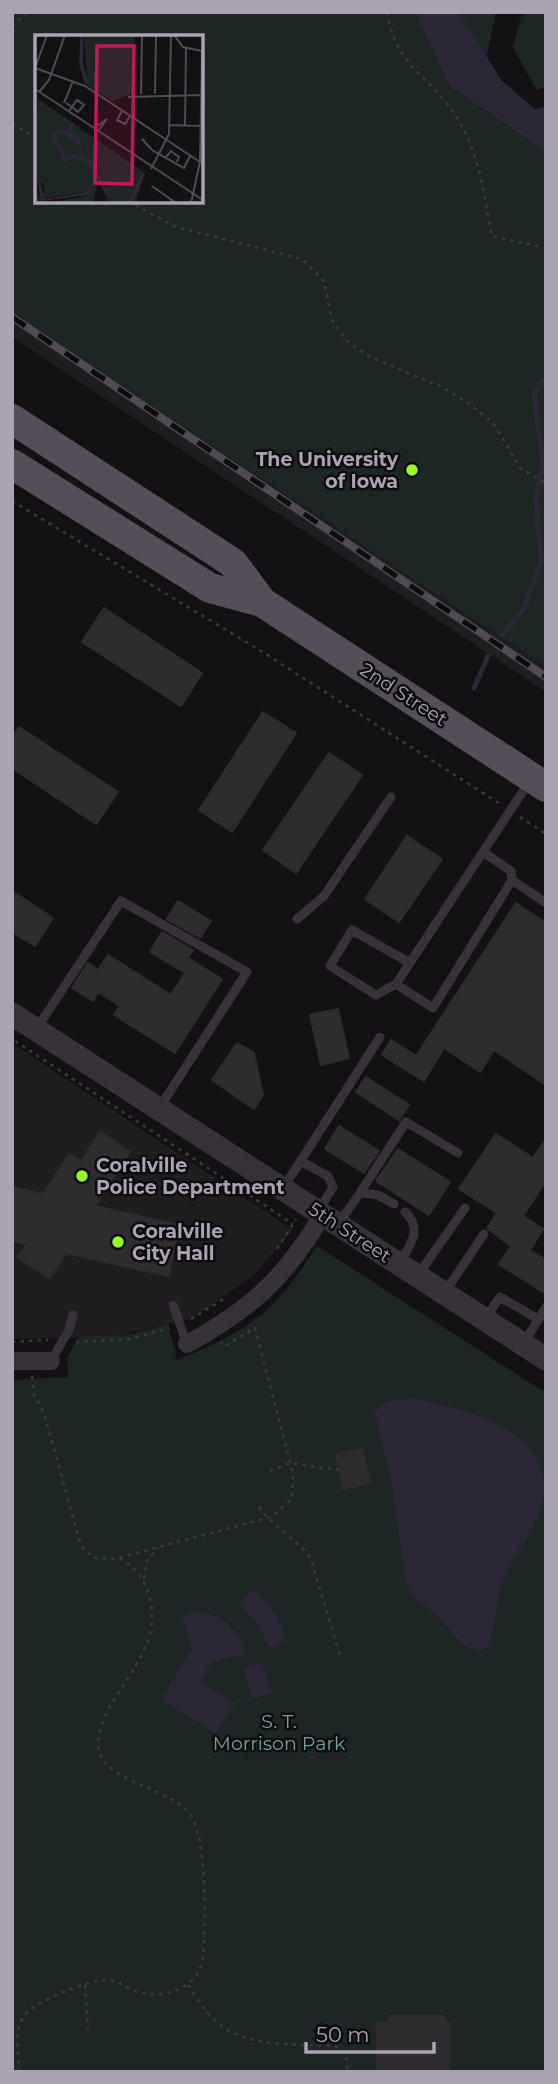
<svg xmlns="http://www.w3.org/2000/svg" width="558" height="2084" font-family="Montserrat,sans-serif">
  <rect width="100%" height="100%" fill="#131113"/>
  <path fill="#1f1d20" d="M12,313L546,667V692L12,337Z
    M12,1043L293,1230L254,1275L194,1318L111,1337L12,1339Z"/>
  <path fill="#1d2625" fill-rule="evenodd" d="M12,12H415L449,86L546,152V667L12,313ZM37,37H201V201H37Z
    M459,12H496L486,59Z
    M522,12H546V87L537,90L513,48Z
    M317,1246L546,1393V2072H12V1380L68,1377L67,1359L78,1337L131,1334L168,1324L177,1360C252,1329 273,1314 317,1246Z"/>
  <path fill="#2b2737" d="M415,12H459L502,81L535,109L546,107V152L449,86Z
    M410,1398C459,1408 549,1425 544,1494C541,1523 517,1549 505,1575C495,1597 497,1625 487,1648L478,1651L463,1645L433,1611L416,1600L406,1583L391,1478L374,1412L385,1402Z
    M252,1589C271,1604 280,1619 287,1642L269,1648L259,1625L239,1605Z
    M195,1613C221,1611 238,1631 247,1654L213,1661L200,1682L235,1703L216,1733L161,1700L192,1649L182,1616Z
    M262,1663L272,1693L252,1699L243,1669Z"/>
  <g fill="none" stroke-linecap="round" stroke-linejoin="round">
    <path stroke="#2b2737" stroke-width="5" d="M502,635L523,610L541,562L536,498L543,465L534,394L546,377
      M474,688L488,656"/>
  </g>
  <path fill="#2e2c2f" stroke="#2e2b2f" stroke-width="2" d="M104,608L202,673L181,706L82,642Z
    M263,712L296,733L232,832L199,810Z
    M19,727L118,792L96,824L12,768V737Z
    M329,753L362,775L296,873L263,850Z
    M407,836L442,859L399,922L365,899Z
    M12,891L53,918L35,946L12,932Z
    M178,901L211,921L200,938L167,919Z
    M516,903L546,923V1085L494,1050L480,1072L444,1048L424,1081L382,1055L391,1040L416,1056Z
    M162,932L193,950L188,958L222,979L175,1053L114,1015L120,1006L98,992L93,1001L72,988L88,963L98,970L108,955L171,995L185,973L150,952Z
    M338,1009L349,1058L321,1065L310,1015Z
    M237,1043L254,1053L263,1095L254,1109L212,1080Z
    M366,1077L409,1105L399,1120L356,1092Z
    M339,1126L379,1151L364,1173L325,1149Z
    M100,1132L130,1152L95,1206L179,1225L168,1276L66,1253L50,1278L18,1258L27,1244L12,1241V1187L43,1194L69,1154L81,1161Z
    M496,1134L533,1158L546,1139V1181L523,1216L543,1229L530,1250L546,1260V1294L499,1264L511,1246L487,1228L497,1213L459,1189Z
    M398,1149L450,1182L429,1215L376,1181Z
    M362,1449L370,1483L343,1489L336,1454Z
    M389,2016H444L445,2023H449V2072H377V2022H389Z"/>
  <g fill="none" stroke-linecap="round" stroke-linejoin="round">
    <path stroke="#3c383f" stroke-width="2.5" stroke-dasharray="3.5 5" stroke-linecap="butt" d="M387,12C396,63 419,69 448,105C478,142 483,191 492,236L546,248
      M12,26L28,12
      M12,124L37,138
      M128,201L176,227L302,259L324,281L332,320L347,341L368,356L442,387L468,403L493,423L521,469L546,483
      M12,501L261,651L500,804
      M520,817L546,834
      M15,1041L293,1224
      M277,1249L296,1219
      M191,1319L227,1297
      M12,1342L48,1340
      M76,1342L131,1339L169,1328
      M32,1376L34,1394L44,1413L81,1546L94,1558L114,1559L271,1517L292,1499L293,1473L255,1328L225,1346L221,1342
      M270,1471L290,1463L339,1470
      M259,1507C272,1526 298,1540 311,1559L341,1659
      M144,1579L147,1561L158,1548
      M85,1985L88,2031
      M188,1985C197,1998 206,2014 219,2024C249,2048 299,2044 336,2046L346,2054L348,2072
      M19,2072C19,2057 14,2032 22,2019C30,2002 90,1979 108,1980C118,1980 123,1986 132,1990C160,2001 200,1990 203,1957C205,1925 208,1840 190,1814C170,1788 109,1783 99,1752C91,1699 165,1663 150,1599C145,1579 136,1568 119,1558"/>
    <path stroke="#363238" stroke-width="9" d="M529,782L396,984L433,1008L512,880L546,903
      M483,852L511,871L512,880
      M297,919L324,896L391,797
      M396,984L376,995L330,966L352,930L410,963
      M37,1028L121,901L247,972L160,1107
      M300,1161L328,1176L333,1187L319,1210
      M284,1187L380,1037
      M360,1193L406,1122L458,1153
      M338,1224L360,1193L378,1195L394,1204
      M400,1262C411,1244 423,1229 405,1212
      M418,1275L465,1208
      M445,1292L484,1234
      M173,1305L187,1344
      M485,1319L500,1297L538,1319
      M524,1343L546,1307
      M51,1361L69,1330L73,1315"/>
    <path stroke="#363238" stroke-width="18" d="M187,1344C251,1309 286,1277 323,1214
      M12,1361H51"/>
    <path stroke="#363238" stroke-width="23" d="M12,1014L546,1359"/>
    <path stroke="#534e57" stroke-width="30" d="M12,419L233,563L262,602
      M12,464L210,588L262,602L546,787"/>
    <g stroke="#4f4b53" stroke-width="8">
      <path id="rail" d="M12,317L546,677"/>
    </g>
    <use href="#rail" stroke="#0d0c0e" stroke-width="5" stroke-dasharray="16" stroke-linecap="butt"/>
  </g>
  <g fill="#96fb21" stroke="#0d0c0e" stroke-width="2.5">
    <circle cx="412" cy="470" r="7"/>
    <circle cx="82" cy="1176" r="7"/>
    <circle cx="118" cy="1242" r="7"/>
  </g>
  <g text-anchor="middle" stroke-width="5" stroke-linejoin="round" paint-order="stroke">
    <g font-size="19" font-weight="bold" fill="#aba2b4" stroke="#0d0c0e" text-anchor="start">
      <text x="398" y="466" text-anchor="end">The University<tspan x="398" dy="22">of Iowa</tspan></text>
      <text x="96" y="1172">Coralville<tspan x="96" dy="22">Police Department</tspan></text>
      <text x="132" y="1238">Coralville<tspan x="132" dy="22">City Hall</tspan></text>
    </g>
    <g font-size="19" fill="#aba2b4" stroke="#0d0c0e">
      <text transform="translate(404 694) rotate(33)" y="7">2nd Street</text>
      <text transform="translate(350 1232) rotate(33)" y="7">5th Street</text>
    </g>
    <g font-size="19" fill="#77a19b" stroke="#0d0c0e">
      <text x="279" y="1728">S. T.<tspan x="279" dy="22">Morrison Park</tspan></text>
    </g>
  </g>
  <g transform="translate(35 35)">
    <rect width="168" height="168" fill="#131113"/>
    <path d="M49,0H99V58L77,66L53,50ZM3,64L110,138L100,168H75L67,143L61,138L52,157L9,163V151L1,143L0,132ZM59,143L63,145L58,168H0V149L4,163L11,168L52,161Z" fill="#1d2625"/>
    <path d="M0,132L10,164L52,157L61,138L67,143L75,168L61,141L54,160L6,166Z" fill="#2b2737"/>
    <path fill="none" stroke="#2b2737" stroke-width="3.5" d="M47,0L46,29L52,49M38,88L34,97L44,104V109L26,95L18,100L31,125L38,121L56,127L59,139M60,128L64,106M95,168L108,139"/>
    <path fill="none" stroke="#504b53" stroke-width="2" d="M139,0L148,12L167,16M0,33L50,51L168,129M0,33L12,0M0,54L168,165M4,57L14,45L30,0M106,59L107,0M120,59L121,0M93,62L167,60M29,68L38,46M31,68L37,72L43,77L49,70L42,65L37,72L34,76M87,76L82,85L90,89L95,81M60,87L64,90L72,84L63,96M134,90L166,91M150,91L151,13M107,104L117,115L149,133L155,121M131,122L136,116L144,122L142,127M116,134L134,99L136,0M117,151L141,168M156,168L165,127L167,16"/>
    <path fill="#c2185b" fill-opacity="0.15" stroke="#c2185b" stroke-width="3.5" d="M62,11H99L97,149L60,148Z"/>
    <rect width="168" height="168" fill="none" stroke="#aba2b4" stroke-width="3.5"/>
  </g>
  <rect width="558" height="2084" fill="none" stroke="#aba2b4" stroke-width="28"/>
  <path d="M306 2042v10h128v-10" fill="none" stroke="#aba2b4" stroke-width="3.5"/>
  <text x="316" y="2042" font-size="21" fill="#aba2b4" stroke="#0d0c0e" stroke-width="5" paint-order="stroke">50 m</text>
</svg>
